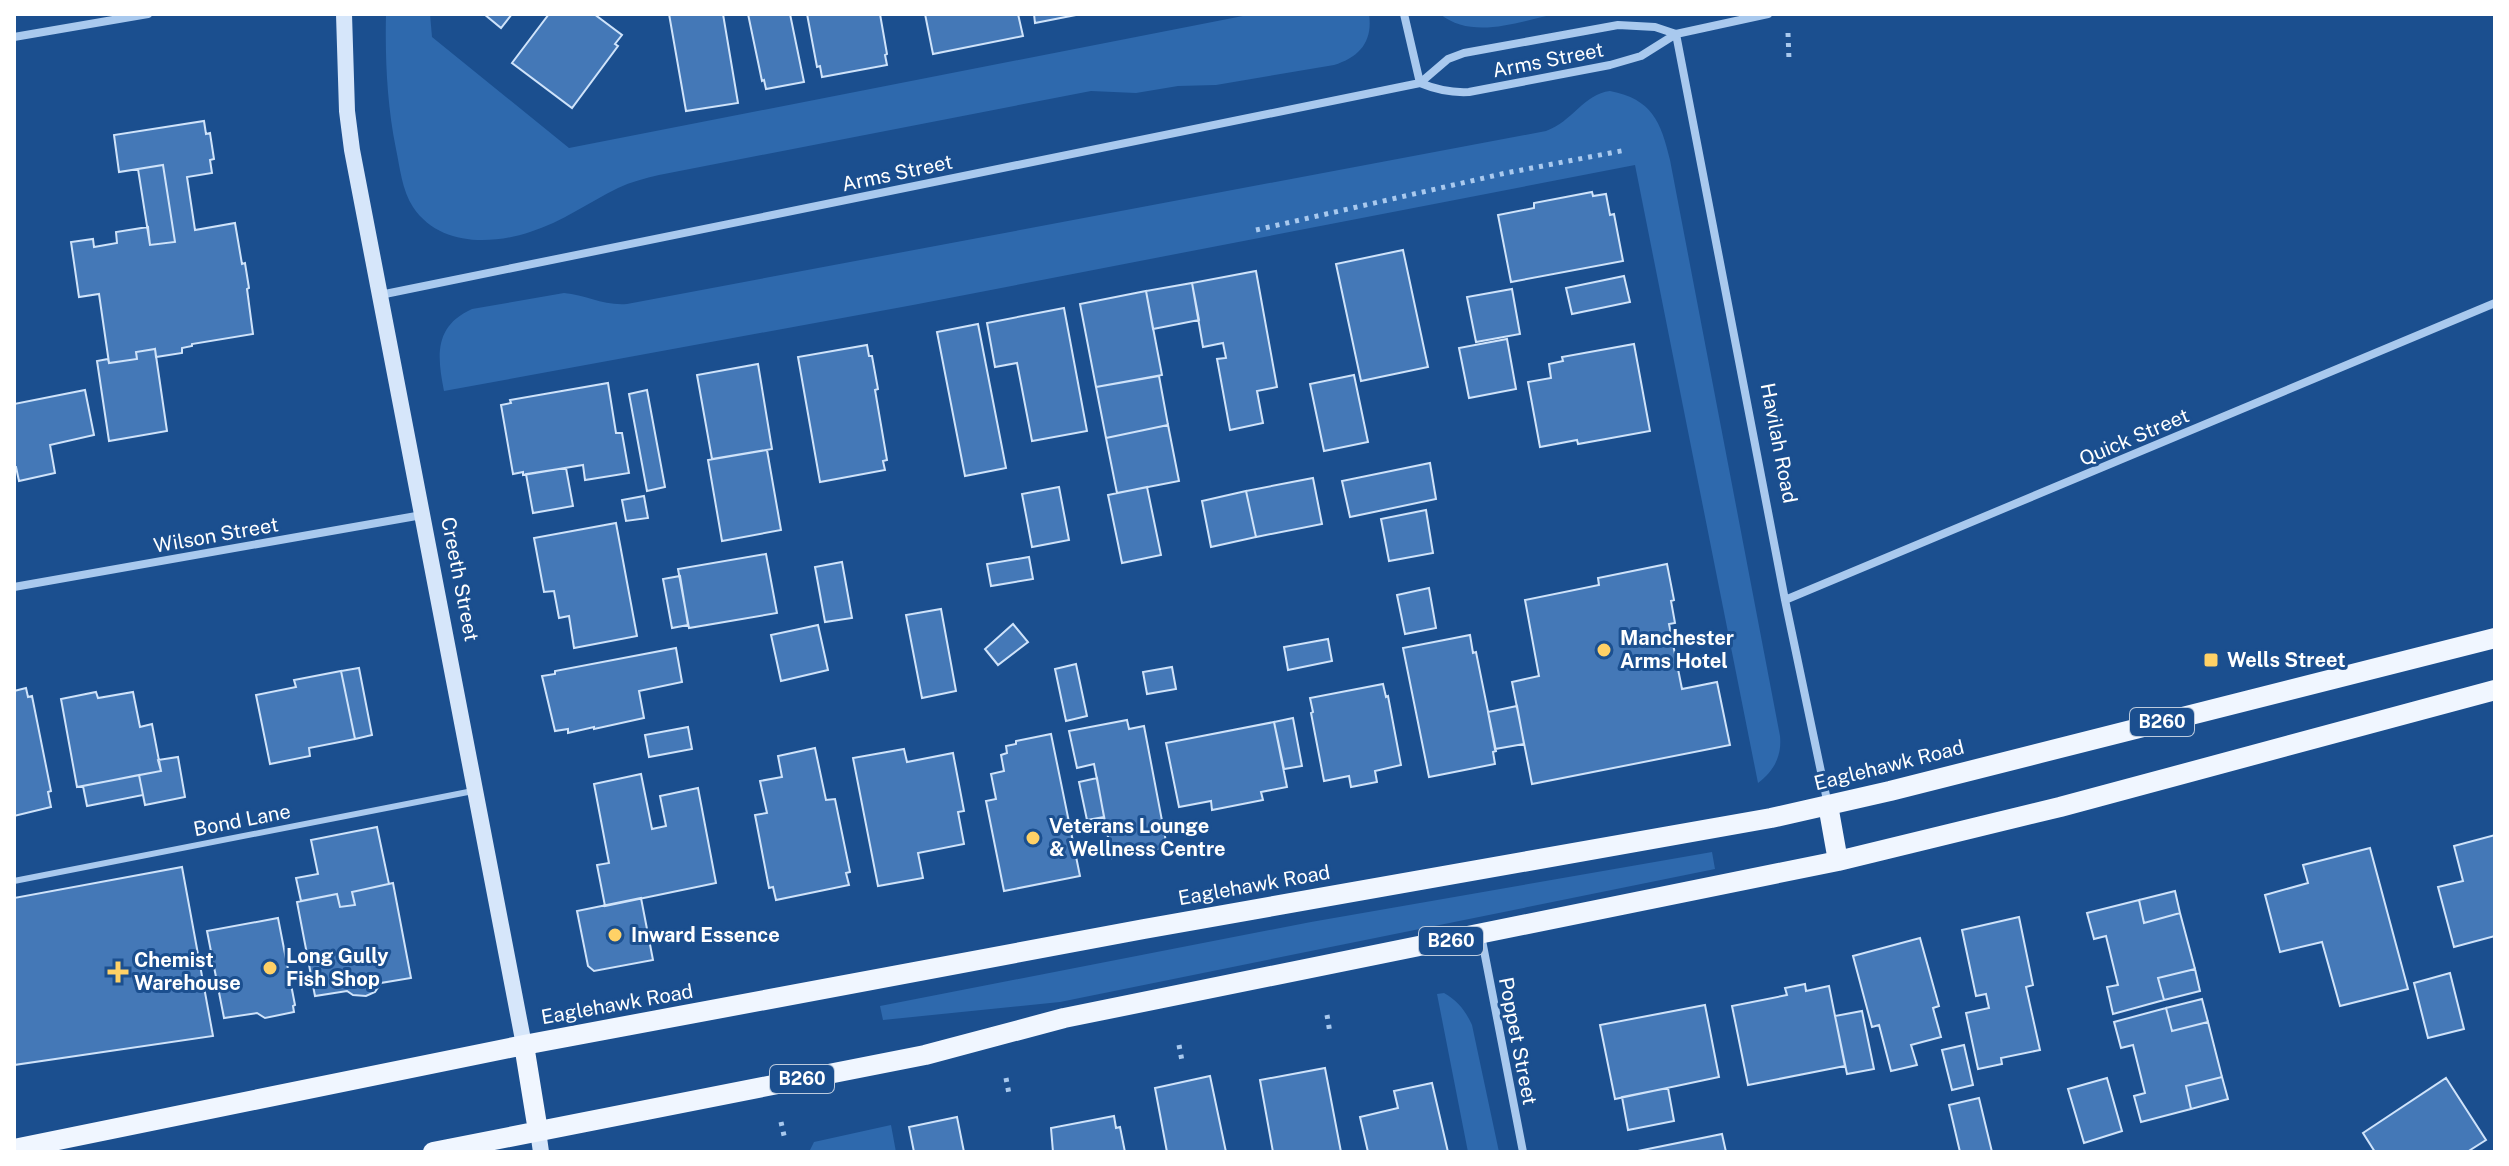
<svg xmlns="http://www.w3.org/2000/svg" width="2509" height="1166" font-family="'Public Sans',sans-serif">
  <rect width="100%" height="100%" fill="#1b4f8f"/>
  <path fill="#2e69ad" d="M386,14H430L432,37L569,148L1253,14H1369C1373,41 1360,57 1334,65L1216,85L1178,86L1136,93L1091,91L659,175C645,178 631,182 618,188C589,202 562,222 530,232C491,245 439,246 413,207C402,190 400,168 396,149C387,104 385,59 386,14Z
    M1440,14H1555C1518,22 1472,40 1440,14Z
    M1610,91C1652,99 1661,122 1670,160L1780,736C1782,756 1774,771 1758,783L1635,165L913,305L444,391C437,356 434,326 472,309L564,293C586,295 604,306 627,304L1546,131C1572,122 1584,94 1610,91Z
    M1712,852L1715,869L1060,1002L883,1020L880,1006L1311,922Z
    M1444,993C1458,1001 1465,1010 1472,1025L1499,1152H1468L1437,994Z
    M891,1125L896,1152H809L814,1142Z"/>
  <path fill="#4478b7" stroke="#cfe3fa" stroke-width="2" d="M484,14H512L501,28Z
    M549,14H594L622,35L615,44L618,46L572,108L512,63Z
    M669,14H723L738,103L686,111Z
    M748,14H790L804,82L766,89L764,80L762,81Z
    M807,14H880L887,54L885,55L887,65L822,77L820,66L817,67Z
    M925,14H1018L1023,36L933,54Z
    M1034,14H1081L1035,23Z
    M204,121L206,134L210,133L214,159L210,160L212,173L187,177L195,230L235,223L242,264L245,263L249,288L247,289L253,334L192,344V346L182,348V353L156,357L155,349L136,352L137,359L109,363L99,294L79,297L71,242L93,239L94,247L117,243L116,232L148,227L150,245L175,242L163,165L119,172L114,135Z
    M163,165L175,242L150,245L138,169Z
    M1592,192L1593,196L1606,194L1610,215L1614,214L1623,261L1511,282L1498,215L1534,208V203Z
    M1403,250L1428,367L1361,381L1336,264Z
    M1256,271L1277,387L1257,391L1263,423L1230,430L1217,359L1226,358L1223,343L1203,347L1192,283Z
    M1624,276L1630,302L1572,314L1566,288Z
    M1192,283L1199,320L1153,329L1146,291Z
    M1512,289L1520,334L1476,342L1467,297Z
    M1146,291L1162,375L1096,387L1080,304Z
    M1064,308L1087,431L1032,441L1017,363L995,367L987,323Z
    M978,324L1006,468L965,476L937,332Z
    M1507,339L1516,389L1469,398L1459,348Z
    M1634,344L1650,431L1578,444L1577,440L1540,447L1528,382L1551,378L1549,364L1563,361L1562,357Z
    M867,345L869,356H872L878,389L875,390L887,460L883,461L885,470L820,482L798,357Z
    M155,349L167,431L109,441L97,361L108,359L109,363L137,359L136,352Z
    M758,364L772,449L712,459L697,375Z
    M1354,375L1368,442L1324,451L1310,384Z
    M1159,376L1168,425L1106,438L1096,387Z
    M608,383L616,433H622L629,473L585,480L583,465L523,475V472L513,474L501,405L511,403L510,400Z
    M85,390L94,435L50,445L55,473L19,481L16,467H14V404Z
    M647,390L665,487L647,491L629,394Z
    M1168,425L1179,481L1117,493L1106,438Z
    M767,450L781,530L722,541L708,460Z
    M1430,463L1436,499L1350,517L1342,481Z
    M566,468L573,506L533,513L526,474Z
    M1313,478L1322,524L1256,537L1246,491Z
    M1059,487L1069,540L1032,547L1022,494Z
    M1147,487L1161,555L1122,563L1108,495Z
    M1246,491L1256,537L1211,547L1202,501Z
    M644,496L648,518L626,521L622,500Z
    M1426,510L1433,553L1389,561L1381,519Z
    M616,523L637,636L574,648L569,616L559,618L554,591L544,592L534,538Z
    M766,554L777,613L689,628L678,569Z
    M1029,557L1033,579L991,586L987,564Z
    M842,562L852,618L825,622L815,567Z
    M1667,564L1674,600L1671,601L1675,623L1669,624L1682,689L1717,682L1730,745L1532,784L1512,682L1539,676L1525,600L1599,585L1598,578Z
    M680,576L688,625L672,628L663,579Z
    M1429,588L1436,628L1405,634L1397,595Z
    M941,609L956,691L922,698L906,615Z
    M1013,624L1028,642L998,665L985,649Z
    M818,625L828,670L781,681L771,635Z
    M1470,635L1473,653L1476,652L1496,751L1493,752L1495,764L1429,777L1403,648Z
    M1328,639L1332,661L1288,670L1284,647Z
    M676,648L682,682L639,691L644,718L594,729V727L568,733V729L555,731L542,676L555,674V671Z
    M1076,664L1087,716L1066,721L1055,669Z
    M1172,667L1176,689L1147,694L1143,672Z
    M359,668L372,735L355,739L341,671Z
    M341,671L355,739L309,748L310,756L270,764L256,695L296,687L294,680Z
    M1383,684L1386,697L1388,696L1401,765L1375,771L1377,782L1351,787L1349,776L1324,781L1311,713L1313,712L1310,698Z
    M26,688L28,697L32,696L51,791L48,792L51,807L14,816V691Z
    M96,692L98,698L133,692L140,727L152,724L161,771L77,787L61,699Z
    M1517,706L1524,744L1495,749L1488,712Z
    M1293,718L1302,766L1284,769L1274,722Z
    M1127,720L1129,729L1144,726L1167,847L1112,858L1094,764L1077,768L1069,731Z
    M1274,722L1287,787L1261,792L1263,800L1212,810L1211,801L1179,807L1166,743Z
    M688,727L692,749L649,757L645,735Z
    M1051,734L1080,876L1004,891L986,801L996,799L991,774L1004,771L1001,755L1007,753L1006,746L1016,744V741Z
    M815,748L826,800L835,799L850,872L846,873L849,885L776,900L773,887L769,888L755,815L767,813L760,781L782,777L778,756Z
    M904,749L907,762L953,753L964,811L958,812L964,844L918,853L923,878L878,886L853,758Z
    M178,757L185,797L145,805L139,775L161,771L158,760Z
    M641,774L652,829L666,826L660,796L698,788L716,883L605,906L597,865L609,863L594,784Z
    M139,775L143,795L87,806L83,786Z
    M1097,778L1104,817L1087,820L1079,782Z
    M377,827L389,884L352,892L355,905L340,907L337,894L301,901L296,878L318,874L311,840Z
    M2495,835V936L2454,947L2438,887L2463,881L2454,846Z
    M2370,848L2408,989L2340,1006L2322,942L2280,952L2265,895L2308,883L2303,865Z
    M182,867L213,1036L14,1065V898Z
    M393,883L411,978L381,983L375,992L366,996L353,995L347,991L315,996L297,902L337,894L340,907L355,905L352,892Z
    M2175,891L2180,913L2144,923L2139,900Z
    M641,898L653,960L594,971L588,966L577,911Z
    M2139,900L2144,923L2180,913L2195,969L2158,978L2164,1000L2113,1014L2107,987L2118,985L2106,936L2094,939L2087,913Z
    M2019,917L2033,985L2026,987L2040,1050L2001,1058L2002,1064L1978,1069L1966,1013L1989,1008L1986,994L1976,996L1962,930Z
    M278,918L295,1005L293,1006L294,1012L265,1018L257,1013L224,1018L207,931Z
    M1920,938L1939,1006L1933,1008L1941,1037L1911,1045L1917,1065L1891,1071L1879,1025L1872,1027L1853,956Z
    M2195,969L2200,991L2164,1000L2158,978Z
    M2450,973L2464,1029L2428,1038L2414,983Z
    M1805,984L1806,991L1829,986L1845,1066L1748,1085L1732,1006L1787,995L1785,988Z
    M2202,999L2208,1022L2172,1031L2166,1008Z
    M1705,1005L1719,1077L1615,1099L1600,1025Z
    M2166,1008L2172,1031L2208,1022L2222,1077L2186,1086L2191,1109L2141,1122L2134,1096L2145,1093L2133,1045L2121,1048L2114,1022Z
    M1862,1011L1874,1069L1847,1074L1835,1016Z
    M1964,1045L1973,1085L1952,1090L1942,1050Z
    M1325,1068L1341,1152H1273L1260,1080Z
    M1210,1076L1226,1152H1167L1155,1088Z
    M2222,1077L2228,1099L2191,1109L2186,1086Z
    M2107,1078L2122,1131L2084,1143L2068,1089Z
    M2446,1078L2486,1140L2467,1152H2375L2363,1133Z
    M1432,1083L1448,1152H1368L1360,1117L1398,1108L1394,1091Z
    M1668,1088L1674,1121L1628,1130L1622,1097Z
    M1979,1098L1992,1152H1960L1949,1105Z
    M1114,1116L1116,1128L1120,1127L1125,1152H1053L1051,1128Z
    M957,1117L964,1152H914L909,1127Z
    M1722,1134L1726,1152H1633Z"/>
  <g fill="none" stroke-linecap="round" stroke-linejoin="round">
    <path stroke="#a9c9ee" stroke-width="5" stroke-dasharray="4 6" stroke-linecap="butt" d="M1788,33L1789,60
      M1256,230L1506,173L1626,150
      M1327,1015L1330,1033
      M1179,1045L1182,1061
      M1006,1078L1009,1094
      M781,1122L785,1140"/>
    <path stroke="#a9c9ee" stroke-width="6" d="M14,881L473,791"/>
    <path stroke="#a9c9ee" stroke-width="8" d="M1404,14L1420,83
      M1676,34L1785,600L1828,805
      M14,37L148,14
      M1420,83C1437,90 1451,93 1469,92L1610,65L1641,56L1676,34L1768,14
      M380,295L1420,83L1448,59L1464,53L1618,25L1655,27L1676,34
      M14,587L422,515
      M1785,600L2495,303
      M1481,935L1523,1152"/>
    <path stroke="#d6e6fa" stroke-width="16" d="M344,14L347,111L352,150L524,1045
      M538,1131L541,1152"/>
    <path stroke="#f0f6ff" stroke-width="20" d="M1828,805L1838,861
      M524,1045L538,1131
      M14,1149L524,1045L1144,929L1771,818L1890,791L2495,638
      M433,1152L925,1055L1064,1018L1838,861L2060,807L2495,690"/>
  </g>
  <g fill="#ffd166" stroke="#1b4f8f" stroke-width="3">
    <circle cx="1604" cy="650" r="8"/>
    <rect x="2203" y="652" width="16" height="16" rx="4"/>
    <circle cx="1033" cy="838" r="8"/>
    <circle cx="615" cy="935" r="8"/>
    <circle cx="270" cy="968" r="8"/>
    <path d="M114 960h8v8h8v8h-8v8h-8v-8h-8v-8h8z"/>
  </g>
  <g text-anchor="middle" stroke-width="6" stroke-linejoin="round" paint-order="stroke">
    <g fill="#1b4f8f" stroke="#bbcadd" stroke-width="2">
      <rect x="2130" y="708" width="64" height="28" rx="6"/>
      <rect x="1419" y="927" width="64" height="28" rx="6"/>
      <rect x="770" y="1065" width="64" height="28" rx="6"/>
    </g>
    <g font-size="18" font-weight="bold" fill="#fff">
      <text x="2162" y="728">B260</text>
      <text x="1451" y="947">B260</text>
      <text x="802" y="1085">B260</text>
    </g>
    <g font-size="20" fill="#fff" stroke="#1b4f8f">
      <text transform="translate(1548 60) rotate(-11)" y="7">Arms Street</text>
      <text transform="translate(897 173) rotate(-12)" y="7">Arms Street</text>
      <text transform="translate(2134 437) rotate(-23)" y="7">Quick Street</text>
      <text transform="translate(1779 443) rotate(79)" y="7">Havilah Road</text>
      <text transform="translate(216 535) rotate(-10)" y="7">Wilson Street</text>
      <text transform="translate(460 579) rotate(79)" y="7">Creeth Street</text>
      <text transform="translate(1889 765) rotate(-14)" y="7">Eaglehawk Road</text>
      <text transform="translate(242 820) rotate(-11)" y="7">Bond Lane</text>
      <text transform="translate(1254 885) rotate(-10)" y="7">Eaglehawk Road</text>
      <text transform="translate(617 1004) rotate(-10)" y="7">Eaglehawk Road</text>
      <text transform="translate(1518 1041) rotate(79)" y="7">Poppet Street</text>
    </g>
    <g font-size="20" font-weight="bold" fill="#fff" stroke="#1b4f8f" text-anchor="start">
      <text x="1620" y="645">Manchester<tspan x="1620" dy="23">Arms Hotel</tspan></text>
      <text x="2227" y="667">Wells Street</text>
      <text x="1049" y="833">Veterans Lounge<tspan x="1049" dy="23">&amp; Wellness Centre</tspan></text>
      <text x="631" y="942">Inward Essence</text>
      <text x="286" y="963">Long Gully<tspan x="286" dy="23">Fish Shop</tspan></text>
      <text x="134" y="967">Chemist<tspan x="134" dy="23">Warehouse</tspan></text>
    </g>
  </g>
  <rect width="2509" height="1166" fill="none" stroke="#ffffff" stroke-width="32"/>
</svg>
